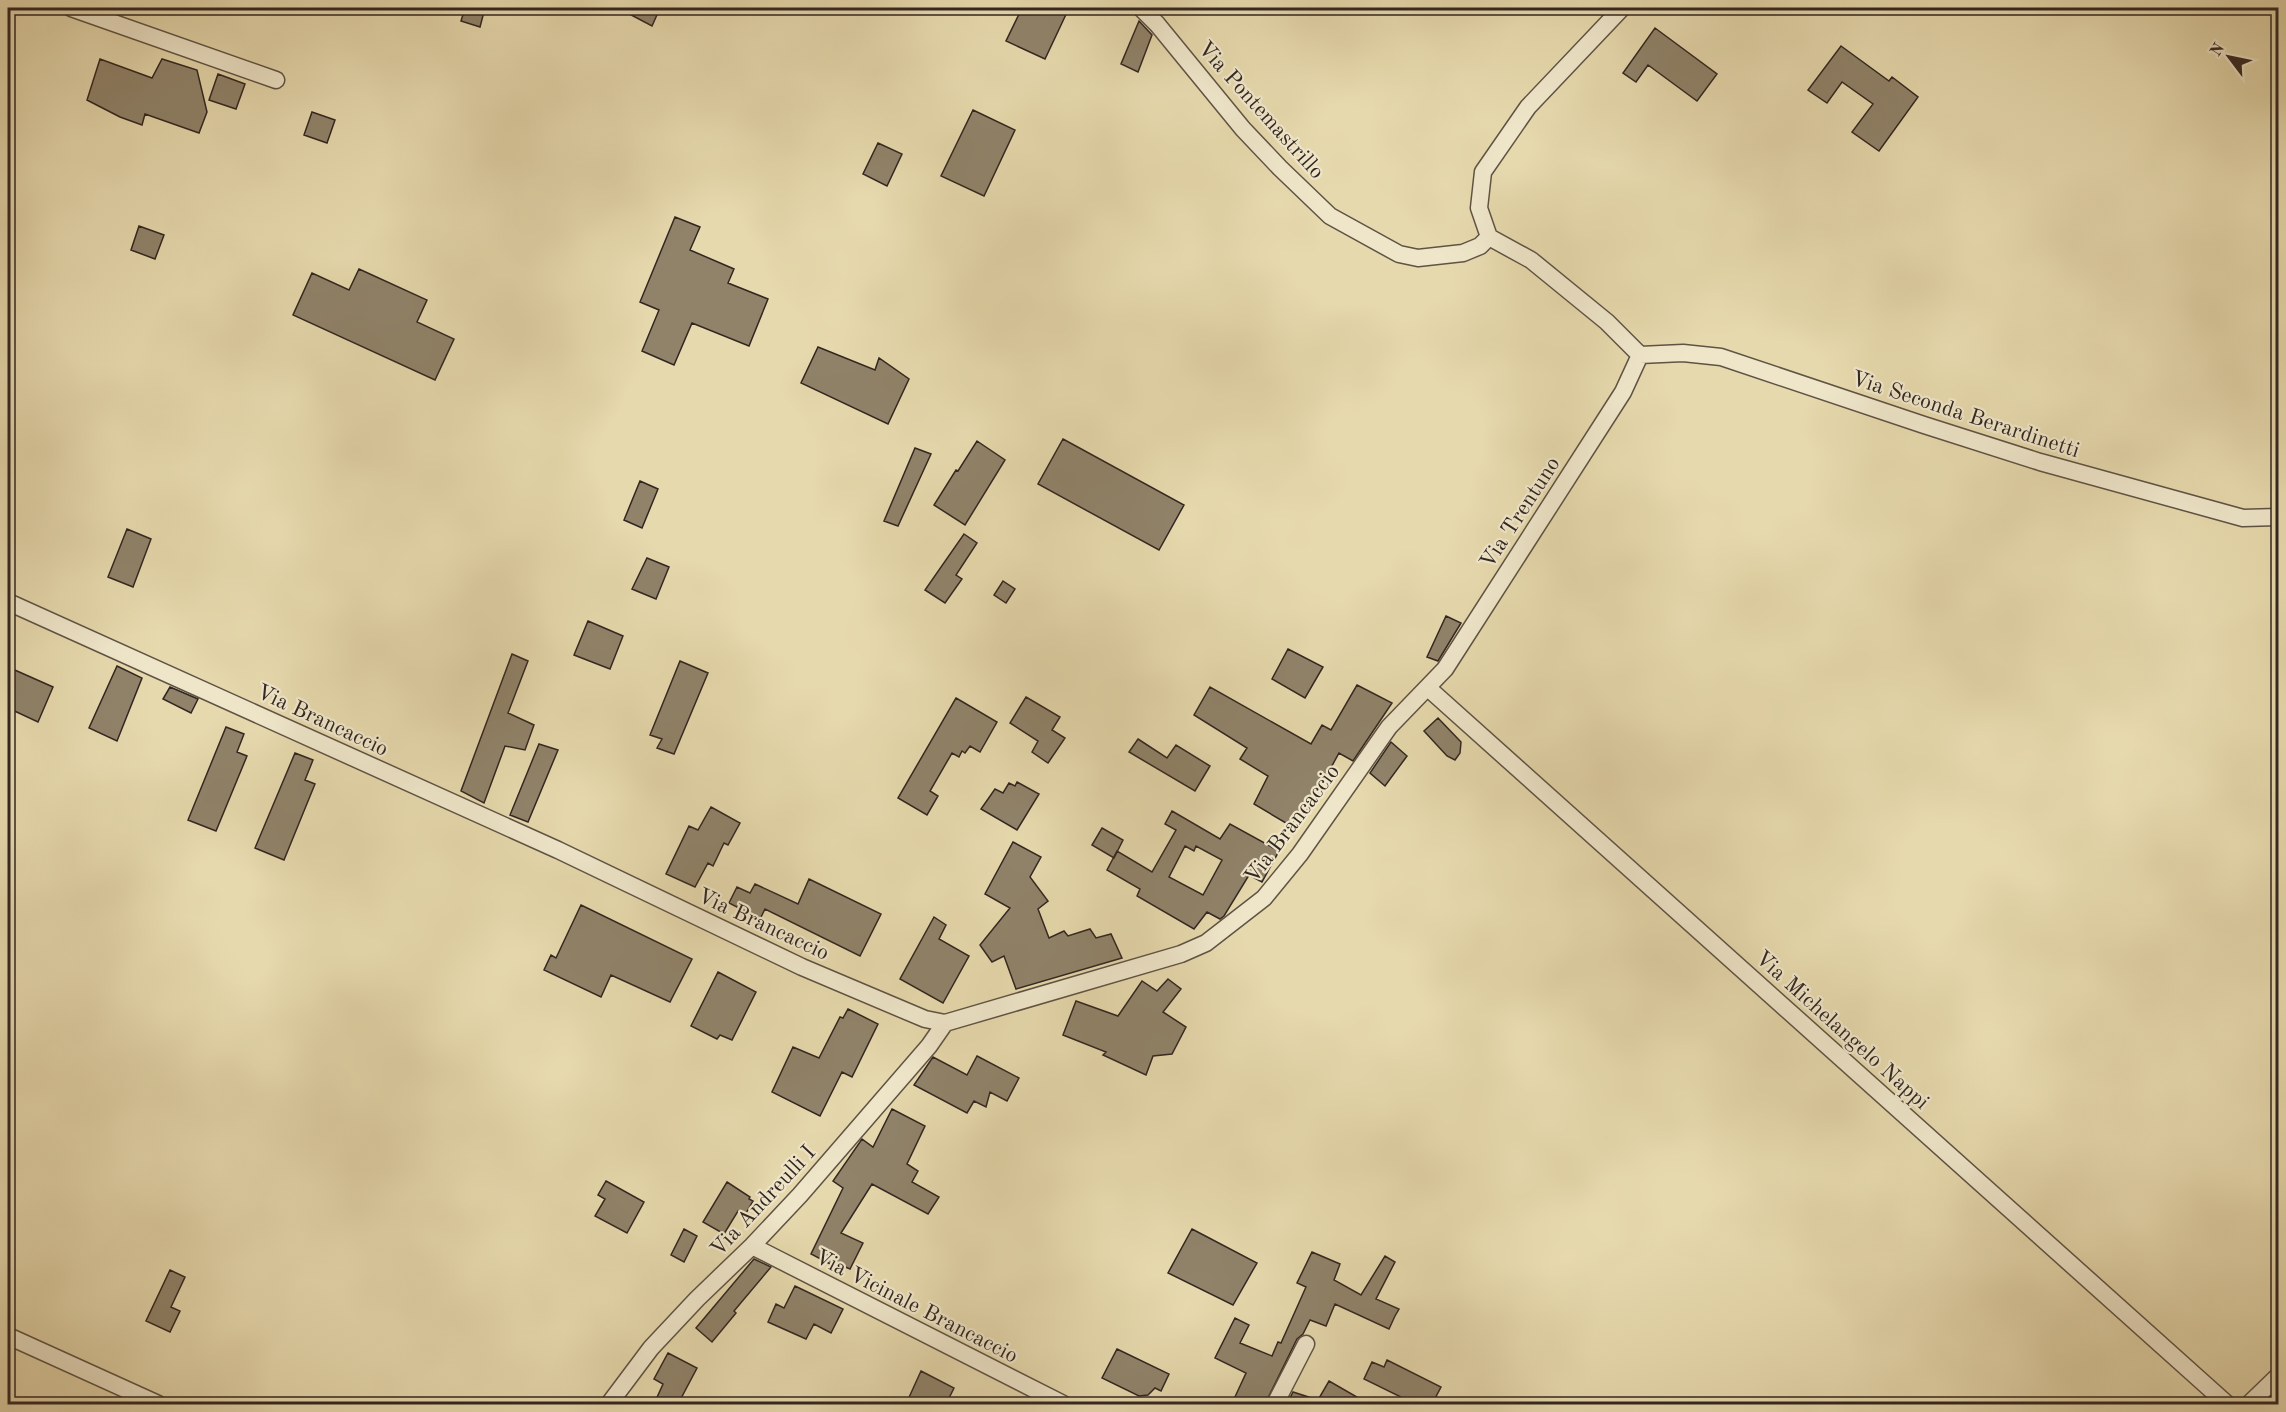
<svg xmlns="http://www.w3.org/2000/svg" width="2286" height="1412" font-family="'Old Standard TT',serif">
  <rect width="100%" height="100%" fill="#e6d9ad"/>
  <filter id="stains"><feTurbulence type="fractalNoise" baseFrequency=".00333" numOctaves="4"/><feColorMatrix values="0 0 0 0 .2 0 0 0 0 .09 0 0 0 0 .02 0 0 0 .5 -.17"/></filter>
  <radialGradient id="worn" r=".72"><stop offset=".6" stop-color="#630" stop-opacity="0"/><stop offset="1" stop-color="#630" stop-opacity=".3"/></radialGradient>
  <path fill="#90836a" stroke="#322621" stroke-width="1.5" fill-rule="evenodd" d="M465,8H485L480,27L461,21Z
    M618,8H660L652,26Z
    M1022,8H1069L1045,59L1006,41Z
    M1139,21L1152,35L1138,72L1121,64Z
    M1655,28L1717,74L1697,101L1648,65L1636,82L1623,73Z
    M1841,46L1889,81L1892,77L1918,97L1879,151L1852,132L1873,104L1842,82L1827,103L1808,90Z
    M100,59L152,78L162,59L197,70L207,112L199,133L145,114L142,125L120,117L87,100Z
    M218,74L245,84L236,109L209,100Z
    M973,110L1015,130L984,196L941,176Z
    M312,112L335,120L327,143L304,135Z
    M878,143L902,154L887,186L863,174Z
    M675,217L700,227L690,250L734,269L728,283L768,299L749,346L692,323L674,365L642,351L659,310L640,302Z
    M139,226L164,235L155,259L131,250Z
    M359,269L427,300L417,322L454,339L435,380L293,315L312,273L349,290Z
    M818,347L875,370L879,358L909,379L888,424L801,383Z
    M1063,439L1184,505L1159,550L1038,484Z
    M977,441L1005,460L965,525L934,505L956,470L958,471Z
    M915,448L931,454L898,526L884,521Z
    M640,481L658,489L642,528L624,520Z
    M127,529L151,539L133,587L108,577Z
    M964,534L977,543L956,575L962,579L945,603L925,590Z
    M647,558L669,567L656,599L632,589Z
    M1003,581L1015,589L1006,603L994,595Z
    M1446,616L1461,623L1438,661L1427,657Z
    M588,621L623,636L610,669L574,655Z
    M1288,649L1323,667L1305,698L1272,679Z
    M512,654L528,661L508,713L534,725L525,750L505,746L484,803L461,791Z
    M680,661L708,673L674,754L657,748L662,739L650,735Z
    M117,666L142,678L117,741L89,728Z
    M8,667L53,687L38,722L8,708Z
    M1357,685L1392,703L1353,761L1339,753L1306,813L1301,810L1291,826L1254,804L1268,776L1240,759L1247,748L1194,715L1210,687L1311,744L1322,725L1331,730Z
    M170,687L198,699L191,713L163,699Z
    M1026,697L1060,717L1052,730L1065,738L1048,763L1032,752L1038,741L1010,723Z
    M956,698L997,722L980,752L970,746L965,753L962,751L959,757L952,753L930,791L938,796L927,815L898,798Z
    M1438,718L1461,742L1460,753L1455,760L1447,756L1424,731Z
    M226,727L244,734L237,752L247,756L216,831L188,820Z
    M1138,739L1167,758L1176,745L1210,766L1195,791L1129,752Z
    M1391,742L1407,756L1385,786L1370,773Z
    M539,744L558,750L528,822L510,815Z
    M295,753L313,760L305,780L315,784L284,860L255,848Z
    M1017,782L1039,794L1017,830L981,809L995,789L1003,793L1009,783L1015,786Z
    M711,807L740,823L728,845L724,843L713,866L708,863L695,887L666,874L689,826L698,830Z
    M1172,811L1220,839L1230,824L1279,851L1262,882L1249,875L1224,916L1220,919L1207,912L1194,929L1137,896L1140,889L1107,870L1117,851L1152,872L1176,830L1165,824ZM1185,846L1194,851L1196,846L1222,860L1203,895L1169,877Z
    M1102,828L1123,840L1114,858L1092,845Z
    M1013,842L1041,857L1030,877L1048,901L1038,909L1049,938L1064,931L1068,936L1090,929L1096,938L1111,934L1122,958L1016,989L1004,956L992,962L980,945L1010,908L985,894Z
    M809,879L881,914L860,956L765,909L760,919L729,903L737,887L750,893L755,884L798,904Z
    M581,905L692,959L670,1002L611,975L601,997L544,970L551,955L556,958Z
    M934,917L946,925L939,939L969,956L943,1003L900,979Z
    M718,972L756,992L732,1040L720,1035L717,1039L691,1026Z
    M1168,979L1181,989L1163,1012L1186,1027L1172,1054L1153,1056L1146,1075L1103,1055L1106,1052L1063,1035L1076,1001L1118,1016L1142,981L1157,991Z
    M848,1009L878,1024L852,1077L842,1072L820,1116L772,1092L793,1047L819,1058L840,1017L843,1018Z
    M977,1056L1019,1078L1007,1101L990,1092L986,1107L974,1101L967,1113L914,1085L933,1057L967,1075Z
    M892,1109L925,1126L907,1164L918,1171L912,1182L939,1197L928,1214L872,1184L841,1233L863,1243L850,1269L836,1263L834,1266L811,1254L843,1188L833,1181L862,1139L873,1147Z
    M606,1181L644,1202L627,1233L595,1216L605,1199L598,1195Z
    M727,1182L750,1197L749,1199L753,1201L745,1215L738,1211L724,1234L703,1222Z
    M684,1229L697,1236L684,1262L671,1255Z
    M1192,1229L1257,1263L1233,1305L1168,1273Z
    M1312,1252L1340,1264L1334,1280L1361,1295L1385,1256L1395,1262L1376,1299L1399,1309L1395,1316L1389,1329L1335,1304L1326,1326L1310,1320L1303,1334L1297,1339L1265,1404H1246L1234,1399L1246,1373L1215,1358L1235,1318L1249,1325L1240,1343L1272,1356L1278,1342L1281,1343L1306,1287L1297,1283Z
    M754,1259L771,1267L734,1311L736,1313L712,1342L696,1328Z
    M170,1270L185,1277L171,1307L180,1311L170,1332L146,1321Z
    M795,1286L843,1309L831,1333L814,1324L806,1339L768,1322L776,1304L784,1308Z
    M1117,1349L1169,1374L1161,1391L1155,1388L1148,1395L1139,1396L1102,1378Z
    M668,1353L697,1368L678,1404H654L663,1384L654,1379Z
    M1387,1360L1441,1387L1432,1404H1415L1364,1379L1372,1362L1384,1367Z
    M921,1371L954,1388L946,1404H906Z
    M1329,1381L1369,1404H1287L1293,1392L1318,1400Z"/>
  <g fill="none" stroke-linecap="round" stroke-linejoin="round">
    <g stroke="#5f5344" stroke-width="19">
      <path id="minor" d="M71,8L276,80
        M1141,8L1157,24L1243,129L1280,168L1330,216L1399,254L1418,258L1463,253L1480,246L1489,237
        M1622,8L1528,107L1483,172L1479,208L1489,237L1531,260L1607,322L1640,355
        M1640,355L1683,353L1721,357L1924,425L2040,462L2243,518L2278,517
        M8,602L558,850L802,967L925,1019L945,1023L1181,954L1206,943L1264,898L1300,854L1389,727L1445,669L1623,392L1640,355
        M1428,688L2227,1404
        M752,1246L1063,1404
        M8,1336L158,1404
        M609,1404L651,1348L697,1299L752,1246L800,1195L929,1046L945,1023
        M1275,1404L1306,1344
        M2249,1404L2278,1376"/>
    </g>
    <use href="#minor" stroke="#efe6ca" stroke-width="16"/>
  </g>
  <g text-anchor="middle" stroke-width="4.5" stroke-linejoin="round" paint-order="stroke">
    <g font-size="22" fill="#322621" stroke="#efe6ca">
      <text transform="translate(1262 109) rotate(48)" y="8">Via Pontemastrillo</text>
      <text transform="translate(1966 413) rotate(18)" y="8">Via Seconda Berardinetti</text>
      <text transform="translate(1519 512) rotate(-57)" y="8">Via Trentuno</text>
      <text transform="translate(323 719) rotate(25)" y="8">Via Brancaccio</text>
      <text transform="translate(1291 823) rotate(-53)" y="8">Via Brancaccio</text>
      <text transform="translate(764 923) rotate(25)" y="8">Via Brancaccio</text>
      <text transform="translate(1843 1029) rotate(42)" y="8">Via Michelangelo Nappi</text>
      <text transform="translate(762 1200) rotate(-47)" y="8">Via Andreulli I</text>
      <text transform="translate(917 1305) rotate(27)" y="8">Via Vicinale Brancaccio</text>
    </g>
  </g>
  <rect width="2286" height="1412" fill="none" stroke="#e6d9ad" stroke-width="30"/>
  <rect x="9" y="9" width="2268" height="1394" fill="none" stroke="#322621" stroke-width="3"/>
  <rect x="15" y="15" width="2256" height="1382" fill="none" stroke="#322621" stroke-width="1.5"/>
  <g transform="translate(2229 57) rotate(302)" stroke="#efe6ca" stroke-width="4.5" paint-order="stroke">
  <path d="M0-4.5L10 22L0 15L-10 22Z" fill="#322621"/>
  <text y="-9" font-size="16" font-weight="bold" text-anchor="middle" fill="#322621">N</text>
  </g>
  <rect width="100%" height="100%" filter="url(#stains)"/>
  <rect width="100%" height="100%" fill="url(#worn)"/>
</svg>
